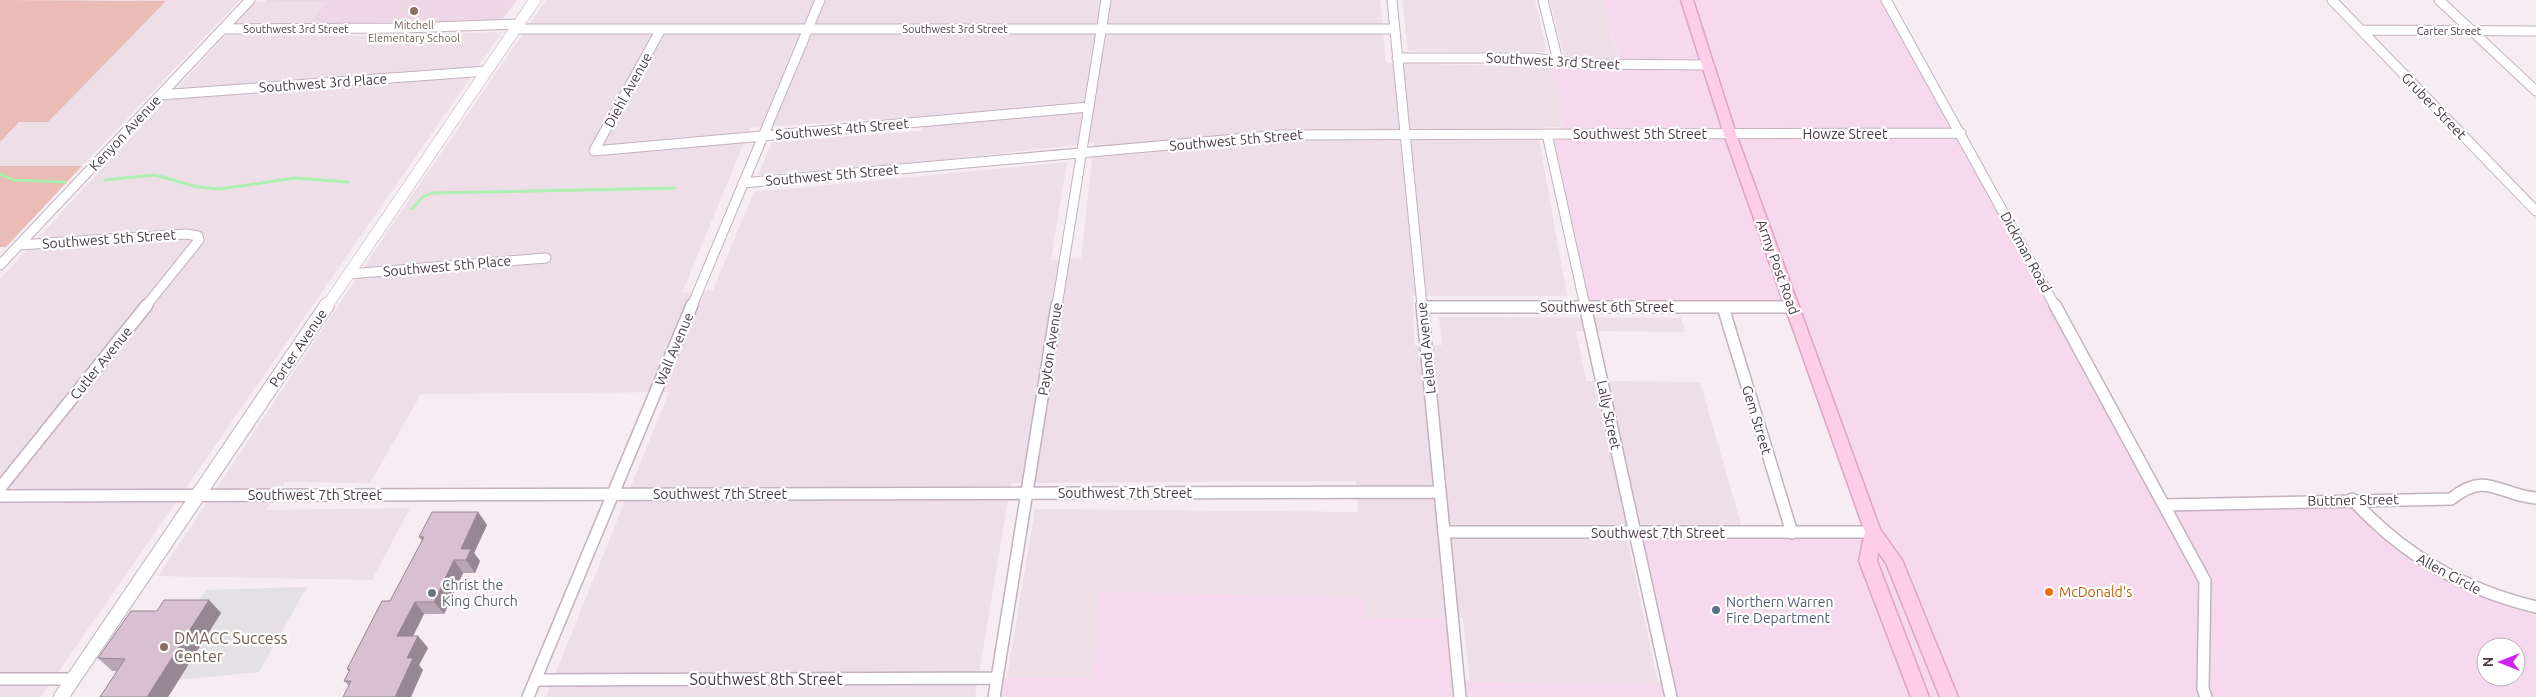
<svg xmlns="http://www.w3.org/2000/svg" width="2536" height="697" font-family="Ubuntu,sans-serif">
  <rect width="100%" height="100%" fill="#f6ecf2"/>
  <path fill="#eedee8" fill-rule="evenodd" d="M134,0H240L82,166H0V142L19,122L165,2H132Z
    M546,0H1380L1386,63L1551,67L1564,127L1537,128L1567,296H1413L1414,345H1442L1439,317L1681,318L1685,332L1576,331L1586,381L1700,382L1742,528H1625L1658,683L1470,682L1463,618H1363L1362,596L1100,593L1091,678H1007L1035,509L1358,512L1356,481L1011,483L975,697H546L669,392L421,394L370,483L285,482L266,510L410,508L372,580L158,576L400,213ZM927,116L921,131L772,142L758,175L913,163L1094,143L1081,258L1051,260L1067,162L754,192L713,290L682,293L750,128Z
    M1402,0H1535L1547,52L1408,51Z
    M1550,0H1602L1619,59L1575,60L1564,57Z
    M327,1L303,29H223L248,2Z
    M502,32L41,697H0V279L226,35L356,36Z"/>
  <path fill="#f6d9ef" fill-rule="evenodd" d="M1602,0H1886L2165,505L2352,499L2419,559L2536,607V697H994L997,678H1091L1100,592L1362,596L1364,618H1437L1452,614L1458,676L1470,682L1658,683L1666,676L1635,533L1872,532L1793,307H1586L1547,134L1564,127L1551,67L1533,58L1621,64ZM2486,647H2516V677H2486Z"/>
  <path fill="#eed7e5" d="M266,0H517L502,20L308,24L327,1L265,2Z"/>
  <path fill="#e9bcb6" d="M0,0L166,1L48,122H19L0,142Z
    M0,166H82L6,247H0Z"/>
  <path fill="#e5e0e3" d="M307,587L259,672L179,680L221,613H190L206,590Z"/>
  <g fill="none" stroke-linecap="round" stroke-linejoin="round">
    <path stroke="#abf0b0" stroke-width="3" d="M0,174L13,180L65,182
      M105,180L155,175L198,187L220,189L295,178L348,182
      M412,209L423,197L432,193L675,188"/>
    <g stroke="#c4b1bf" stroke-width="11">
      <path id="minor-far1" d="M1392,0L1422,306
        M1543,0L1558,61
        M1886,0L2055,306
        M2332,0L2536,211
        M2439,0L2536,91
        M223,29L406,28L519,24
        M516,29H1395
        M2362,30L2536,31
        M1397,58H1533L1581,64L1709,65
        M160,95L487,71
        M1547,134L1585,306
        M594,151L1089,107
        M594,151L661,29
        M743,183L1281,135L1961,133
        M19,245L186,234L198,236L199,240L146,306
        M0,265L250,0
        M349,274L546,258
        M692,306L820,0
        M1057,306L1106,0"/>
    </g>
    <g stroke="#c4b1bf" stroke-width="14">
      <path id="minor" d="M1422,305L1460,697
        M1585,305L1671,697
        M2055,305L2205,581L2203,689L2206,697
        M1422,307H1793
        M1723,307L1792,533
        M0,488L147,305
        M0,496L1440,492
        M2352,499C2403,555 2462,589 2536,607
        M2165,505L2451,499C2487,470 2498,495 2536,498
        M1444,532H1873
        M0,679H73
        M535,680L997,678
        M528,697L692,305
        M994,697L1057,305"/>
    </g>
    <g stroke="#c4b1bf" stroke-width="12">
      <path id="tertiary-far1" d="M327,306L535,0"/>
    </g>
    <g stroke="#c4b1bf" stroke-width="16">
      <path id="tertiary" d="M61,697L327,305"/>
    </g>
    <g stroke="#dda3c5" stroke-width="3">
      <path id="secondary" d="M1681,0H1693L1736,134L1880,529L1902,560L1958,697H1940L1886,563L1878,552L1877,561L1929,697H1911L1859,561L1865,532L1724,134Z"/>
    </g>
    <use href="#minor-far1" stroke="#fff" stroke-width="9"/>
    <use href="#minor" stroke="#fff" stroke-width="11"/>
    <use href="#tertiary-far1" stroke="#fff" stroke-width="11"/>
    <use href="#tertiary" stroke="#fff" stroke-width="14"/>
    <use href="#secondary" fill="#fecee9" fill-rule="evenodd"/>
  </g>
  <path fill="#b9a6b4" d="M478,512L487,525L474,553L480,561L475,573H463L444,614H424L413,636H418L428,648L419,665L423,670L349,686L344,681L349,672L347,669L390,601L422,541L419,537Z
    M209,600L221,613L168,697H100L117,671H112L98,658L157,611Z"/>
  <path fill="#968792" d="M478,512L487,525L474,553L480,561L475,573L466,560L461,549Z
    M454,560L463,573L444,614L434,602Z
    M209,600L221,613L168,697H147Z
    M415,602L424,614L407,648L397,636Z
    M418,636L428,648L419,665L423,670L411,697H395L407,658Z"/>
  <path fill="#d7c1d1" stroke="#968792" d="M432,512H478L461,549H471L466,560H454L434,602H415L397,636H418L407,658H413L395,697H343L351,681H344L350,670L347,669L382,601H390L424,537H419Z
    M164,600H209L147,697H100L125,659L98,658L131,611H157Z"/>
  <g fill="#8d6e63" stroke="#fff" stroke-width="2">
    <circle cx="414" cy="11" r="5"/>
    <circle cx="164" cy="647" r="5"/>
  </g>
  <circle fill="#e8710a" stroke="#fff" stroke-width="2" cx="2049" cy="592" r="5"/>
  <circle fill="#6b7280" stroke="#fff" stroke-width="2" cx="432" cy="593" r="5"/>
  <circle fill="#5c6f8a" stroke="#fff" stroke-width="2" cx="1716" cy="610" r="5"/>
  <g text-anchor="middle" stroke-width="4.5" stroke-linejoin="round" paint-order="stroke">
    <g font-size="11" fill="#785e54" stroke="#fff">
      <text x="414" y="29">Mitchell<tspan x="414" dy="13">Elementary School</tspan></text>
    </g>
    <g font-size="11" fill="#4a3946" stroke="#fff">
      <text x="296" y="33">Southwest 3rd Street</text>
      <text x="955" y="33">Southwest 3rd Street</text>
      <text x="2449" y="35">Carter Street</text>
    </g>
    <g font-size="14" fill="#4a3946" stroke="#fff">
      <text transform="translate(1553 61) rotate(3)" y="5">Southwest 3rd Street</text>
      <text transform="translate(323 83) rotate(-4)" y="5">Southwest 3rd Place</text>
      <text transform="translate(628 90) rotate(-61)" y="5">Diehl Avenue</text>
      <text transform="translate(2434 106) rotate(46)" y="5">Gruber Street</text>
      <text transform="translate(842 129) rotate(-5)" y="5">Southwest 4th Street</text>
      <text transform="translate(125 133) rotate(-47)" y="5">Kenyon Avenue</text>
      <text x="1640" y="139">Southwest 5th Street</text>
      <text x="1845" y="139">Howze Street</text>
      <text transform="translate(1236 140) rotate(-5)" y="5">Southwest 5th Street</text>
      <text transform="translate(832 175) rotate(-5)" y="5">Southwest 5th Street</text>
      <text transform="translate(109 239) rotate(-4)" y="5">Southwest 5th Street</text>
      <text transform="translate(2026 252) rotate(61)" y="5">Dickman Road</text>
      <text transform="translate(447 266) rotate(-5)" y="5">Southwest 5th Place</text>
      <text transform="translate(1778 267) rotate(70)" y="5">Army Post Road</text>
      <text x="1607" y="312">Southwest 6th Street</text>
      <text transform="translate(298 348) rotate(-56)" y="5">Porter Avenue</text>
      <text transform="translate(1426 348) rotate(-96)" y="5">Leland Avenue</text>
      <text transform="translate(674 349) rotate(-67)" y="5">Wall Avenue</text>
      <text transform="translate(1050 349) rotate(-81)" y="5">Payton Avenue</text>
      <text transform="translate(101 363) rotate(-51)" y="5">Cutler Avenue</text>
      <text transform="translate(1609 415) rotate(78)" y="5">Lally Street</text>
      <text transform="translate(1757 420) rotate(73)" y="5">Gem Street</text>
      <text x="1125" y="498">Southwest 7th Street</text>
      <text x="720" y="499">Southwest 7th Street</text>
      <text x="315" y="500">Southwest 7th Street</text>
      <text transform="translate(2353 500) rotate(-1)" y="5">Buttner Street</text>
      <text x="1658" y="538">Southwest 7th Street</text>
      <text transform="translate(2449 574) rotate(28)" y="5">Allen Circle</text>
    </g>
    <g font-size="14" fill="#5b616d" stroke="#fff" text-anchor="start">
      <text x="442" y="590">Christ the<tspan x="442" dy="16">King Church</tspan></text>
    </g>
    <g font-size="14" fill="#c56008" stroke="#fff" text-anchor="start">
      <text x="2059" y="597">McDonald's</text>
    </g>
    <g font-size="14" fill="#4e5e75" stroke="#fff" text-anchor="start">
      <text x="1726" y="607">Northern Warren<tspan x="1726" dy="16">Fire Department</tspan></text>
    </g>
    <g font-size="16" fill="#785e54" stroke="#fff" text-anchor="start">
      <text x="174" y="644">DMACC Success<tspan x="174" dy="18">Center</tspan></text>
    </g>
    <g font-size="16" fill="#4a3946" stroke="#fff">
      <text x="766" y="685">Southwest 8th Street</text>
    </g>
  </g>
  <g transform="translate(2501 662) rotate(270)"><circle r="24" fill="#ffffff" stroke="#b7b0b5"/>
  <path d="M0-4L9 19L0 12L-9 19Z" fill="#d123f6"/>
  <text y="-8" font-size="14" font-weight="bold" text-anchor="middle" fill="#4a3946">N</text>
  </g>
</svg>
